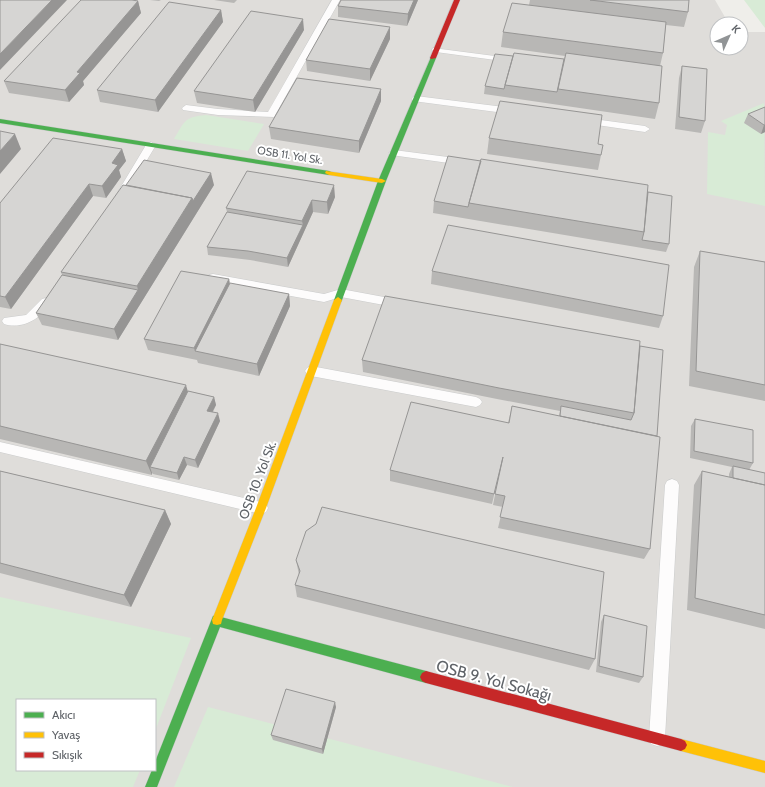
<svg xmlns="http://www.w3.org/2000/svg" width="765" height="787" font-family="Cabin,sans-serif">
  <rect width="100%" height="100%" fill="#efeeea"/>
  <path fill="#dfddda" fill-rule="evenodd" d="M0,0H715L729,24H717V48H741V32H765V787H0ZM17,700H155V770H17Z"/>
  <path fill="#d8ebd6" d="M744,0H765V28Z
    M764,103L765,206L707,194L708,132L725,135L727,125L721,121Z
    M206,115L264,124L248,151L174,139C185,121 184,117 206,115Z
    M0,597L191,638L155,731V700H17V770H140L133,787H0Z
    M208,707L513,787H174Z"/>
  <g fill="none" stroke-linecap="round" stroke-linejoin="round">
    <g stroke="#cbcccc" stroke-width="1">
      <path id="lane" d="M332,0H340L274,117L218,115L183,110L182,108L186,105L218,109L268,112Z
        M433,48L510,58L514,60L510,62L436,52L432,50Z
        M416,96L512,108L516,111L512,114L413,101L412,99L413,97Z
        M586,118L645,126L650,129L645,132L583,123L582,121L583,119Z
        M151,142L156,145L126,195L121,198L118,197L116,195L146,145Z
        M394,150L463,159L468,162L463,165L391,155L389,153Z
        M213,274L324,294L341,289L400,300L404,301L406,304L404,307L400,308L341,297L324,302L209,281L208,278L209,275Z
        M46,298L50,299L51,302C42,318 23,330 4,324L2,321L4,318L26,315L42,299Z
        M311,366L476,397L480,399L482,402L480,405L476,407L311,376L307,374L305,371L307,368Z
        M0,442L261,502L266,504L268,508L266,512L261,514L0,452Z
        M672,479L677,481L679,485L665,738L663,744L657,746L651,744L649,738L665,485L667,481Z"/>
    </g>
    <g stroke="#cacacb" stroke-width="1">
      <path id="fast" d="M431,57L436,58L386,181L342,300L341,302H335L334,300L378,181Z
        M0,119L329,171L333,173L329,175L0,123Z
        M217,615L221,617L426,671L430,673L432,677L430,681L426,683L220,627L157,787H145L152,770H155V762L211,621L213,616Z"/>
    </g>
    <g stroke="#cacacb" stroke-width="1">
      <path id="slow" d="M326,171L382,179L386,181L382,183L329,175L325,173Z
        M338,297L342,300L266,508L222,620L221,624L217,625L213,624L212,620L256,508L334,300Z
        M681,739L765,761V773L681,751L677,749L675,745L677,741Z"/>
    </g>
    <g stroke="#cacacb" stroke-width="1">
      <path id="jam" d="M454,0H460L436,58L431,59L430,58Z
        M426,671L681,739L685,741L687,745L685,749L681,751L426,683L422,681L420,677L422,673Z"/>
    </g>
    <use href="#lane" fill="#fdfcfc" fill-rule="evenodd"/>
    <use href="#fast" fill="#4caf50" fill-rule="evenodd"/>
    <use href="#slow" fill="#ffc107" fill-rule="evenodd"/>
    <use href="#jam" fill="#c62828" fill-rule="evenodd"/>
  </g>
  <path fill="#b8b7b5" d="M150,0H161L159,1Z
    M214,0H237L234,3Z
    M341,0H418L407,26L338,17V6Z
    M530,0H689L688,12L684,27L666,25L663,53L660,66L659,103L655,119L484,94L485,86L513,56L564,59L565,56L501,47L503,32L529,5Z
    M138,1L141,13L83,81L84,85L69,102L9,93L4,81Z
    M221,10L223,22L158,112L100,102L97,90Z
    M304,30L255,112L197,103L194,91Z
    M390,39L370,81L307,71L306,60Z
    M682,66L705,121L701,133L675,129L679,78Z
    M381,101L359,153L271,139L269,127Z
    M765,107V132L761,134L744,123L748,114Z
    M489,138L598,144L601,155L598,170L487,154Z
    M122,149L126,161L119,170L121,177L106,198L93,196L11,309L0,307V203Z
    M214,185L118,340L42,325L36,313L62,275L61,272L126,186Z
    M648,192L669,244L666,252L433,213L434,201Z
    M335,197L328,214L313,212L288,267L250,260L208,255L207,247L227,212L226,208Z
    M700,251L765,262V401L689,386L694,267Z
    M432,271L663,316L659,328L431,284Z
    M229,279L230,284L289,294L290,306L259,376L198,363L197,360L148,350L144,339Z
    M0,344L188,391L214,397L216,405L213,412L220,421L198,468L187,465L179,480L153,474L152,473V475L0,439Z
    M640,346L657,436L650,549L644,559L498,528L503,507L493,505L499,474L492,504L390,481V470L508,423L512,406L559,416L560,411L497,399L363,372L362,360Z
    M695,419L753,463L749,470L765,473V629L687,610L694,485L702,471L729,477V474L732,467L690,458L691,426Z
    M0,471L165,510L171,524L131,607L0,573Z
    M296,560L595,659L589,670L297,597L295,585L299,575Z
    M604,615L643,677L639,683L596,672L601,622Z
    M336,707L323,754L273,740L271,735Z"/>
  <path fill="#969594" d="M52,0H67L0,70V54Z
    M414,0H418L407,26L408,14Z
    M138,1L141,13L83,81L84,85L69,102L65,90L77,72Z
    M221,10L223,22L158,112L155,100Z
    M303,19L304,30L255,112L253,100Z
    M390,27V39L370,81V69Z
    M381,89V101L359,153V141Z
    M764,125H765V132L761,134Z
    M15,134L21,149L0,174V151Z
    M122,149L126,161L119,170L121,177L106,198L102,186L112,163Z
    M211,173L214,185L118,340L114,329L138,290L137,286L192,198Z
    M89,184L93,196L11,309L5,297Z
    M334,185L335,197L328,214L327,202Z
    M312,200L313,212L288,267L287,258L303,225L302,221Z
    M229,279L231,292L195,351L194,348Z
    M289,294L290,306L259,376L257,364Z
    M186,385L190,399L150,467L152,473V475L146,461Z
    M214,397L216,405L209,418L207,411Z
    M218,413L220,421L198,468L195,460Z
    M184,457L187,465L179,480L177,473Z
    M165,510L171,524L131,607L124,595Z
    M335,702L336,707L323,754L322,749Z"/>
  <path fill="#d6d5d3" stroke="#969594" d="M0,0H52L0,54Z
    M81,0H132L138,1L77,72L80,73L65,90L4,81Z
    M341,0H414L408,14L338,6Z
    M590,0H689L688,12Z
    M169,2L221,10L155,100L97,90Z
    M512,3L666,22L663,53L503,32Z
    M251,11L303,19L253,100L194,91Z
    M329,19L390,27L370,69L306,60Z
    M514,53L564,59L557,92L505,85Z
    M566,53L662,66L659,103L558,89Z
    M495,54L513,56L505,85L504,89L485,86Z
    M682,66L707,69L705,121L679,117Z
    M297,78L381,89L359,141L269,127Z
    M500,101L602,115L598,144L603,145L601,155L489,138Z
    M765,107V125H764L748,114Z
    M0,131L15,134L0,151Z
    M53,138L122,149L112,163L118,165L102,186L89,184L5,297L0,296V203Z
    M448,156L481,161L469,203L468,207L434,201Z
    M481,159L648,185L644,232L469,203Z
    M144,160L211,173L193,201L192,198L126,185Z
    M247,171L334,185L327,202L312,200L302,221L226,208Z
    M123,185L192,198L137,286L61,272Z
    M648,192L672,196L669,244L642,240L644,232Z
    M227,212L303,225L287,258L248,251L207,247Z
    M448,225L669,265L663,316L432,271Z
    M700,251L765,262V385L696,371Z
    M181,271L229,279L194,348L144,339Z
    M62,275L138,290L114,329L36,313Z
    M230,283L289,294L257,364L195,351Z
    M385,296L640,341L634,413L499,388L362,360Z
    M0,344L186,385L146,461L0,426Z
    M640,346L663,350L657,436L560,416L561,406L631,420L634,413Z
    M188,391L214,397L207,411L218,413L195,460L184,457L177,473L150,467Z
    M411,402L509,423L512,406L660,437L650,549L500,517L505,496L495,494L503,457L494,494L390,470Z
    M695,419L753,430V463L694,451Z
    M733,466L765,473V485L733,478Z
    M0,471L165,510L124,595L0,563Z
    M702,471L765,485V615L695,598Z
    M322,507L604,572L595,659L295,585L300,571L296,560L306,531L316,524Z
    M604,615L647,626L643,677L599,666Z
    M286,689L335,702L322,749L271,735Z"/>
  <g text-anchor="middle" stroke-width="4" stroke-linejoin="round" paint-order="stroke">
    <g font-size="11" fill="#5f6368" stroke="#fff">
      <text transform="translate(290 155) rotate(9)" y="4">OSB 11. Yol Sk.</text>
    </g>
    <g font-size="13" fill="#5f6368" stroke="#fff">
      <text transform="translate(257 480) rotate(-69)" y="5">OSB 10. Yol Sk.</text>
    </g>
    <g font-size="16" fill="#5f6368" stroke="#fff">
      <text transform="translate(494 680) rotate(15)" y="6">OSB 9. Yol Sokağı</text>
    </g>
  </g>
  <rect x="16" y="699" width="140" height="72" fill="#ffffff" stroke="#bfc1c3"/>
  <rect x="24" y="712" width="20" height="6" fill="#4caf50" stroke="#bfc1c3"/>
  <text x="52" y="719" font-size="12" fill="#5f6368">Akıcı</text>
  <rect x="24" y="732" width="20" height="6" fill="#ffc107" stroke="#bfc1c3"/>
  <text x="52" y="739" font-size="12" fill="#5f6368">Yavaş</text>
  <rect x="24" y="752" width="20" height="6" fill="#c62828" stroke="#bfc1c3"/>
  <text x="52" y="759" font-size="12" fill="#5f6368">Sıkışık</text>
  <g transform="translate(729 36) rotate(45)"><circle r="19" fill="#ffffff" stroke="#bfc1c3"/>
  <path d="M0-3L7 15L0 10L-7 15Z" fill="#919496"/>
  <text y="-6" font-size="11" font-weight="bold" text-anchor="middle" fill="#5f6368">K</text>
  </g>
</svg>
